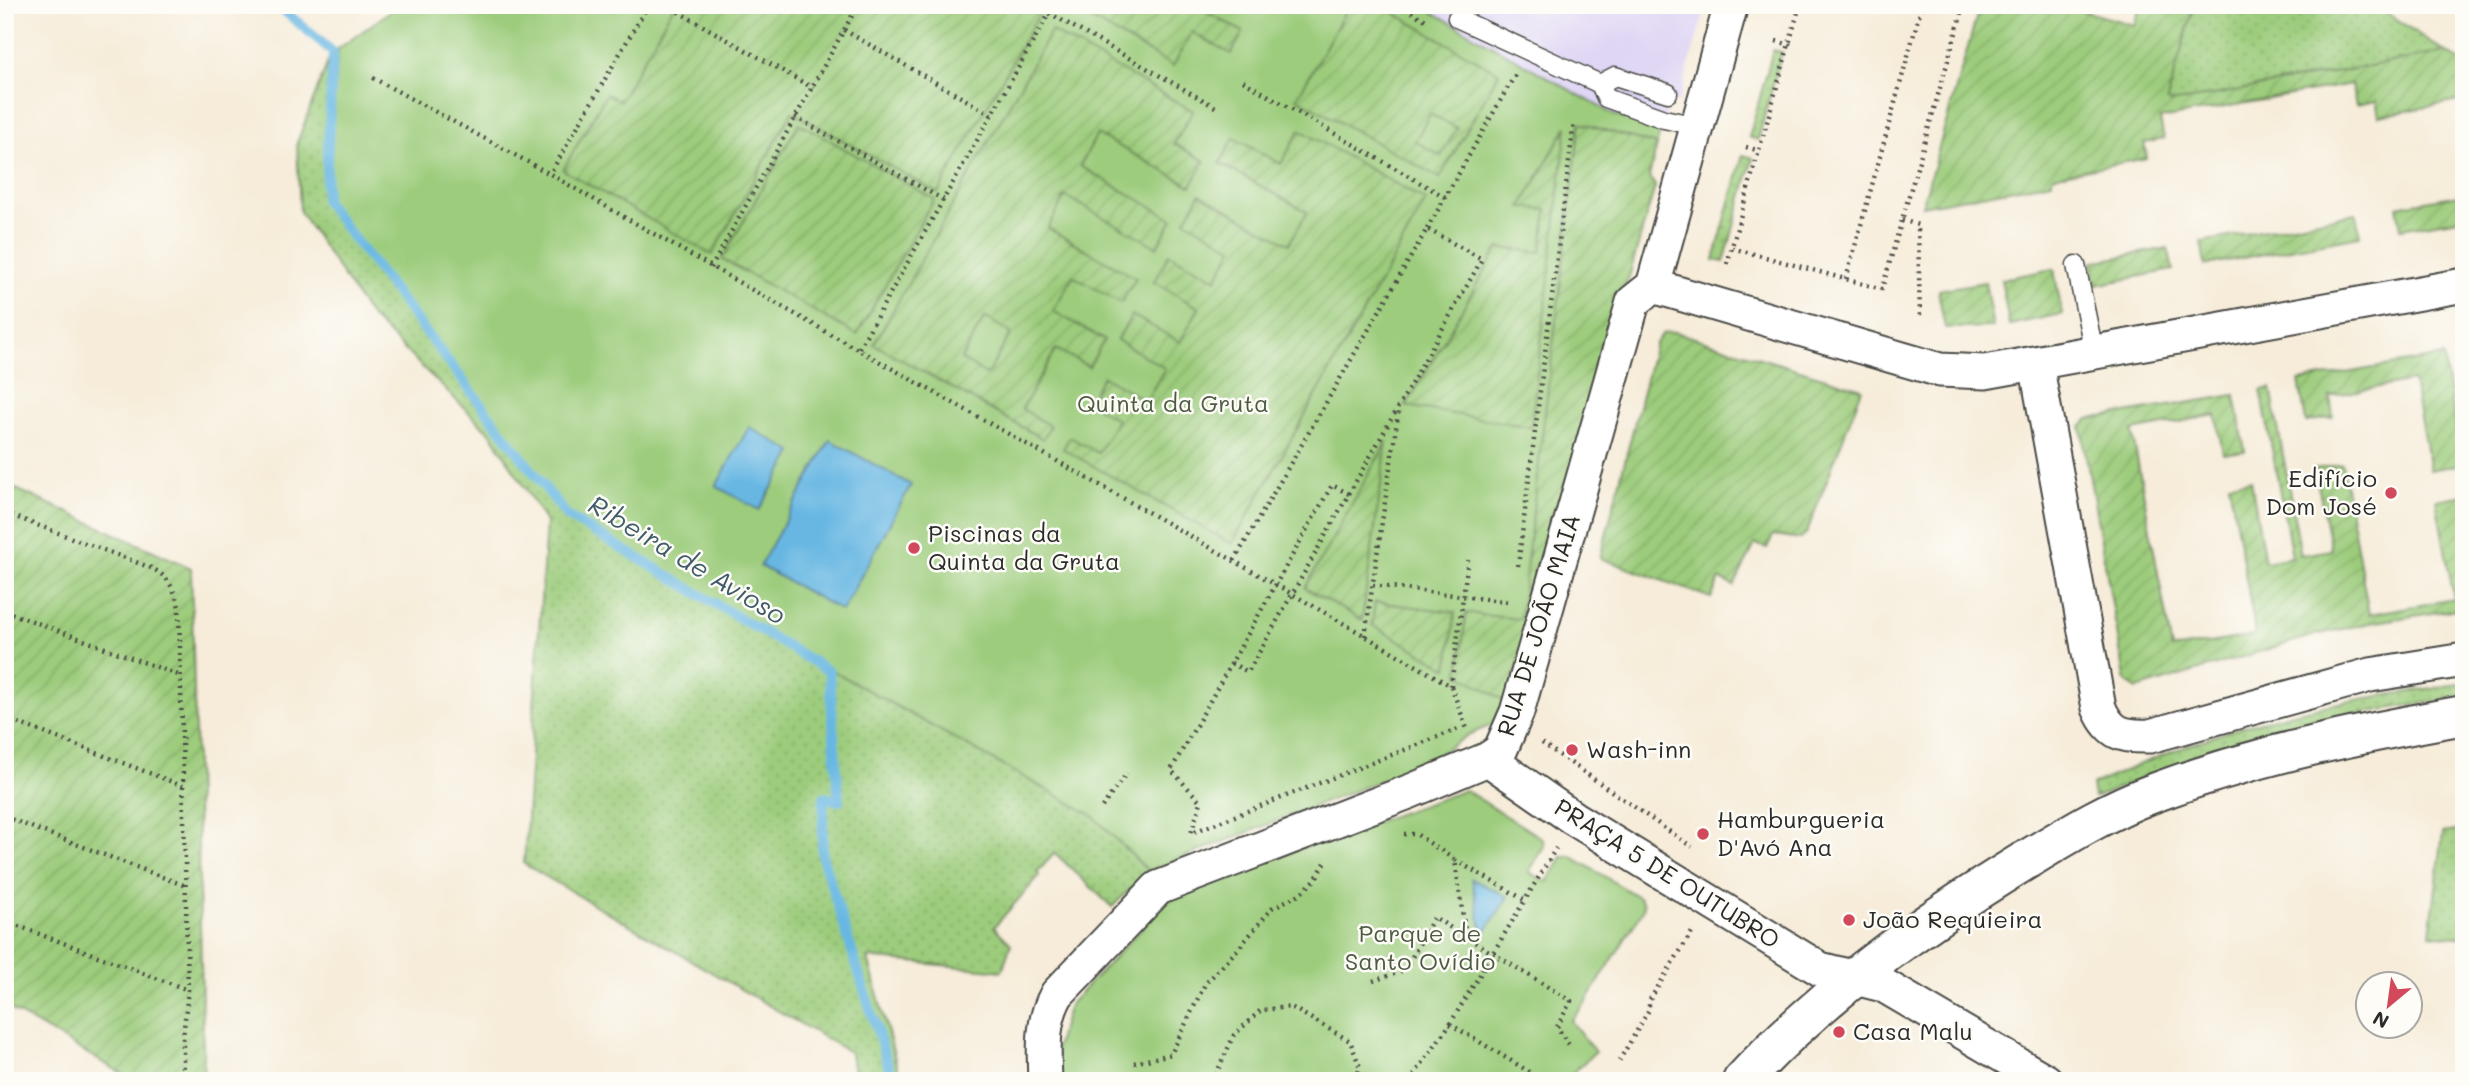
<svg xmlns="http://www.w3.org/2000/svg" width="2469" height="1086" font-family="Mali,sans-serif">
  <defs>
    <pattern id="grass-dots" width="8" height="8" patternUnits="userSpaceOnUse" patternTransform="scale(1.75)"><rect width="8" height="8" fill="#9ccc7b"/><path d="M2 2h.1M6 6h.1" fill="none" stroke="#87af6a" stroke-width="1.8" stroke-linecap="round"/></pattern>
    <pattern id="garden-furrows" width="10" height="10" patternUnits="userSpaceOnUse" patternTransform="scale(1.75)"><rect width="10" height="10" fill="#9ccc7b"/><path d="M-1 1l2-2M0 10L10 0M9 11l2-2" fill="none" stroke="#87af6a"/></pattern>
  </defs>
  <rect width="100%" height="100%" fill="#fdfcf7"/>
  <filter id="ink" filterUnits="userSpaceOnUse"><feTurbulence type="fractalNoise" baseFrequency=".0143" numOctaves="2"/><feDisplacementMap in="SourceGraphic" scale="14" xChannelSelector="R" yChannelSelector="G"/><feConvolveMatrix kernelMatrix="1 2 1 2 8 2 1 2 1" color-interpolation-filters="sRGB"/></filter>
  <filter id="wash" filterUnits="userSpaceOnUse"><feTurbulence type="fractalNoise" baseFrequency=".00686" numOctaves="4" result="noise"/><feDisplacementMap in="SourceGraphic" scale="28" xChannelSelector="R" yChannelSelector="G"/><feGaussianBlur stdDeviation="1.57" result="paint"/><feColorMatrix in="noise" values="0 0 0 0 0 0 0 0 0 0 0 0 0 0 0 0 0 1.4 0 .05"/><feComposite in="paint" operator="in"/></filter>
  <g filter="url(#wash)">
    <rect width="100%" height="100%" fill="#f6ecd9"/>
    <path fill="#dfd5f5" d="M1422,5H1686L1705,10L1679,101L1671,104L1661,128L1616,116Z"/>
    <path fill="url(#grass-dots)" stroke="#647c53" stroke-width="2" d="M2194,5H2375L2445,52L2171,103L2167,100Z
      M1773,50L1782,52L1758,140L1749,137Z
      M330,56L337,57L331,200L837,673L1092,815L1148,871L1112,907L1055,853L1037,872L1039,876L994,927L1011,944L1002,971L868,958L901,1081H855L851,1053L524,864L546,522L492,435L370,316L300,212L297,143Z
      M1743,155L1753,158L1724,262L1714,260Z
      M2464,683V697C2423,703 2383,709 2343,717C2257,735 2175,764 2094,798L2092,785C2156,757 2221,730 2289,714C2347,699 2405,693 2464,683Z
      M2464,830V938L2430,934L2443,833Z"/>
    <path fill="#9ccc7b" stroke="#647c53" stroke-width="2" d="M399,5H1420L1616,116L1661,128L1649,176L1655,186L1497,723L1470,734L1423,764L1148,871L1092,815L837,673L567,516L325,201L338,49Z
      M1465,790L1543,839L1544,846L1529,872L1547,882L1562,857L1571,856L1640,898L1644,904L1643,910L1586,1002L1571,1021L1595,1052L1564,1081H1058L1056,1048L1069,1005L1174,894Z"/>
    <path fill="url(#garden-furrows)" stroke="#647c53" stroke-width="2" fill-rule="evenodd" d="M674,5H1044L938,193L792,112L712,255L563,170L606,94L620,101Z
      M1066,5H1210L1207,12L1243,32L1231,54L1192,32L1173,66Z
      M1338,5H1380L1499,73L1440,178L1297,98L1346,10ZM1430,114L1457,128L1441,156L1415,141Z
      M1980,5H2062L2134,25L2140,5H2194L2167,100L2171,103L2445,52L2464,63V100L2379,116L2376,101L2356,105L2351,84L2160,119L2164,139L2144,143L2147,158L2052,176V182L1922,206Z
      M1051,31L1193,111L1174,144L1205,161L1191,186L1097,134L1080,166L1173,219L1157,247L1065,196L1048,228L1136,278L1121,303L1073,276L1053,311L1104,340L1089,367L1056,349L1022,409L1050,426L1043,439L874,344ZM985,317L1011,333L987,375L961,359Z
      M799,123L934,199L857,335L722,259Z
      M1580,123L1657,145L1649,176L1655,186L1507,702L1459,674L1466,613L1520,619Z
      M1567,126L1531,427L1406,406L1498,248L1541,252L1547,210L1521,207Z
      M1300,130L1426,201L1232,544L1063,449L1070,437L1098,453L1117,420L1088,402L1103,376L1146,401L1165,368L1117,340L1132,315L1180,342L1199,308L1154,282L1169,254L1216,279L1233,248L1185,220L1200,194L1289,244L1307,212L1220,163L1234,138L1281,164Z
      M2464,194V218L2401,229L2397,206Z
      M2356,213L2360,236L2205,265L2201,242Z
      M2168,248L2173,270L2096,285L2092,262Z
      M2054,269L2062,314L2009,325L2001,279Z
      M1985,282L1993,327L1945,328L1938,290Z
      M1675,332L1862,389L1807,532L1801,539L1773,535L1767,548L1755,544L1734,586L1720,579L1711,598L1600,558L1655,344L1663,333Z
      M2443,356L2463,464L2430,470L2413,381L2330,396L2333,417L2306,422L2299,381Z
      M2271,388L2301,555L2331,550L2315,469L2342,464L2369,614L2454,599L2436,500L2464,495V608L2370,623L2315,635L2137,689L2128,683L2125,678L2081,427L2089,419L2235,395L2245,451L2223,454L2216,415L2132,431L2172,649L2256,635L2229,483L2251,480L2265,562L2292,557L2261,390Z
      M1387,441L1362,620L1305,588Z
      M5,484L191,568L204,1081H135L5,1006Z
      M1375,602L1455,612L1448,668L1372,625Z"/>
    <path fill="#68b7e3" stroke="#4a7187" stroke-width="2" d="M749,427L793,452L759,510L716,486Z
      M830,440L911,485L842,611L760,566Z
      M1472,879L1508,897L1483,935Z"/>
    <g fill="none" stroke-linecap="round" stroke-linejoin="round">
      <path stroke="#68b7e3" stroke-width="10" d="M277,5L333,52L325,201L567,516L829,671L839,801L824,797L822,856L893,1081"/>
    </g>
  </g>
  <g filter="url(#ink)">
    <g fill="none" stroke-linecap="round" stroke-linejoin="round">
      <g stroke="#494845" stroke-width="21">
        <path id="service" d="M1457,18L1600,84L1606,98L1664,119L1697,126
          M1600,84L1615,76L1668,93
          M2076,265L2094,352"/>
      </g>
      <g stroke="#494845" stroke-width="37">
        <path id="minor" d="M1653,286L1940,370L1985,372L2464,285
          M2036,363L2099,708C2110,734 2123,737 2150,736L2370,675L2464,660
          M1488,759L1573,818L1820,969L1883,985L2046,1081
          M1045,1081C1044,1050 1041,1022 1057,994L1158,888L1411,791L1488,759L1500,751L1517,712L1633,302L1653,286L1731,5"/>
      </g>
      <g stroke="#494845" stroke-width="42">
        <path id="secondary" d="M1742,1081C1822,994 1920,925 2021,863C2063,838 2105,811 2151,794C2252,756 2358,734 2464,715"/>
      </g>
      <path stroke="#494845" stroke-width="4.5" stroke-dasharray="2 5" stroke-linecap="butt" d="M648,5L550,174C849,348 1153,511 1451,686L1467,729
        M666,5L813,88
        M1399,5L1429,22
        M1049,13L1219,109
        M844,30L992,115
        M1776,41L1791,45
        M373,78L550,174
        M1243,81L1445,197
        M795,117L944,200
        M1746,147L1760,151
        M1902,220L1918,225L1920,320
        M1427,229L1515,75
        M1732,248L1882,289L1964,5
        M1727,264L1800,5
        M711,268L858,5
        M1846,279L1922,5
        M859,348L1054,5
        M1349,494L1332,485L1171,770L1201,802L1191,833L1461,728
        M5,513L149,567C169,576 173,587 179,607L188,990L183,1037V1081
        M1518,566L1574,122
        M1373,585L1510,602
        M5,611L181,676
        M1365,636L1399,408
        M1231,663L1248,672L1482,259L1427,229L1234,561
        M1451,686L1468,560
        M5,718L183,786
        M1542,743L1692,847
        M1102,807L1127,773
        M5,817L186,886
        M1404,834H1416L1455,860L1466,937L1571,1001L1557,1027L1571,1048
        M1455,860L1525,900L1556,848
        M5,921L188,990
        M1373,981L1405,970L1434,917L1465,937
        M1450,1024L1533,1074
        M1619,1061L1649,1010V1001L1692,932
        M1134,1063L1171,1054L1205,984L1239,948L1272,908L1300,894L1315,880L1325,863
        M1213,1081L1234,1035L1261,1010L1291,1007L1350,1041L1360,1067L1356,1081
        M1410,1081L1450,1024L1525,900"/>
      <use href="#service" stroke="#fff" stroke-width="18"/>
      <use href="#minor" stroke="#fff" stroke-width="33"/>
      <use href="#secondary" stroke="#fff" stroke-width="38"/>
    </g>
  </g>
  <g fill="#d1495b" stroke="#fdfcf7" stroke-width="2.5">
    <circle cx="2391" cy="493" r="7"/>
    <circle cx="914" cy="548" r="7"/>
    <circle cx="1572" cy="750" r="7"/>
    <circle cx="1703" cy="834" r="7"/>
    <circle cx="1849" cy="920" r="7"/>
    <circle cx="1839" cy="1032" r="7"/>
  </g>
  <g text-anchor="middle" stroke-width="5" stroke-linejoin="round" paint-order="stroke">
    <g font-size="24" fill="#4d5b43" stroke="#fdfcf7">
      <text x="1173" y="412">Quinta da Gruta</text>
      <text x="1420" y="942">Parque de<tspan x="1420" dy="28">Santo Ovídio</tspan></text>
    </g>
    <g font-size="24" fill="#2b2b2b" stroke="#fdfcf7" text-anchor="start">
      <text x="2377" y="487" text-anchor="end">Edifício<tspan x="2377" dy="28">Dom José</tspan></text>
      <text x="928" y="542">Piscinas da<tspan x="928" dy="28">Quinta da Gruta</tspan></text>
      <text x="1586" y="758">Wash-inn</text>
      <text x="1717" y="828">Hamburgueria<tspan x="1717" dy="28">D'Avó Ana</tspan></text>
      <text x="1863" y="928">João Requieira</text>
      <text x="1853" y="1040">Casa Malu</text>
    </g>
    <g font-size="24" fill="#2b2b2b" stroke="#fdfcf7">
      <text transform="translate(1539 625) rotate(-73)" y="8">RUA DE JOÃO MAIA</text>
      <text transform="translate(1667 874) rotate(32)" y="8">PRAÇA 5 DE OUTUBRO</text>
    </g>
    <g font-size="26" font-style="italic" fill="#405c6b" stroke="#fdfcf7">
      <text transform="translate(687 560) rotate(31)" y="9">Ribeira de Avioso</text>
    </g>
  </g>
  <rect width="2469" height="1086" fill="none" stroke="#fdfcf7" stroke-width="28"/>
  <g transform="translate(2389 1005) rotate(209)"><circle r="33" fill="#fdfcf7" stroke="#a9a8a5" stroke-width="2"/>
  <path d="M0-5L12 26L0 18L-12 26Z" fill="#d1495b"/>
  <text y="-10" font-size="19" font-weight="bold" text-anchor="middle" fill="#2b2b2b">N</text>
  </g>
</svg>
